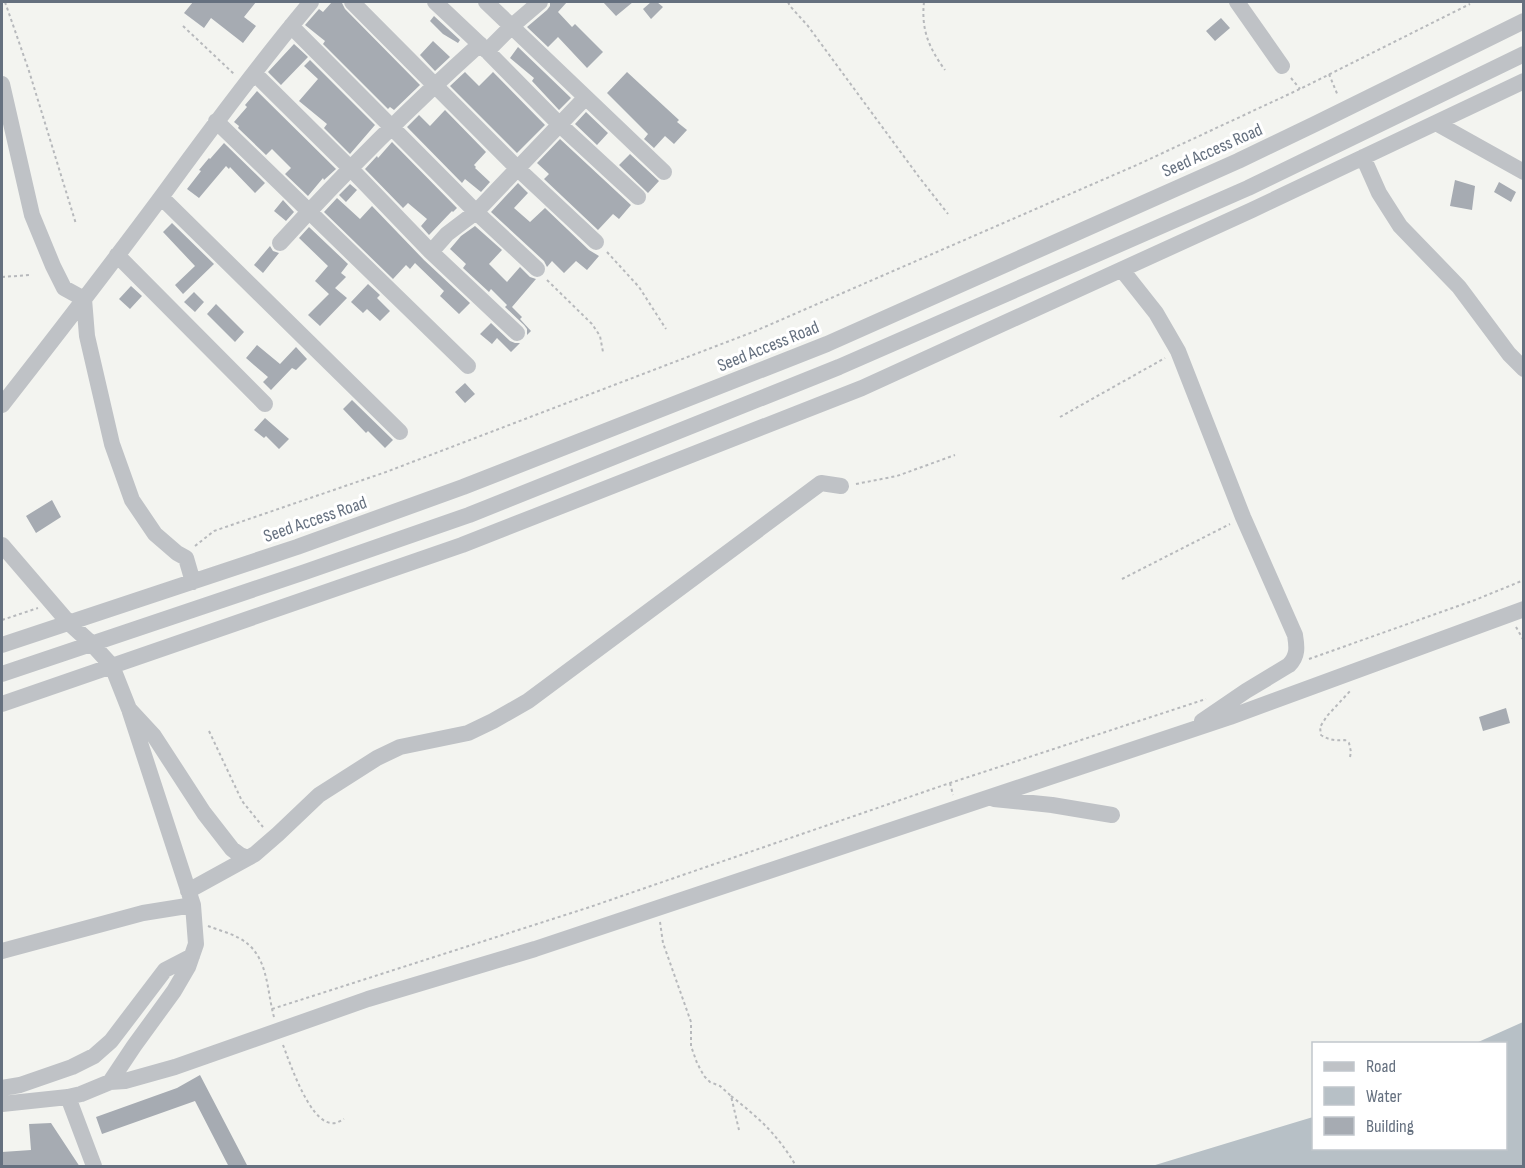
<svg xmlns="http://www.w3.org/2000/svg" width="1525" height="1168" font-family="'Sofia Sans Condensed',sans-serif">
  <rect width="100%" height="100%" fill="#f3f4f0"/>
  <path fill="#b7c0c6" d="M1523,1022V1166H1152L1313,1117L1314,1148H1506V1044L1476,1043Z"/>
  <path fill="#a6abb2" d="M193,2H256L244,17L256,26L243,43L211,18L204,28L184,13Z
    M332,2H340L342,3L345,9L420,85L394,110L390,107L388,109L323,44L325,41L305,25L319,9L323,12Z
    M550,2H567L558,12L572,27L575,24L603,52L587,68L558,37L548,47L527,27L547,10L550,6Z
    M603,2H633L616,16Z
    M651,2H657L663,7L651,19L643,9Z
    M434,16L460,40L458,43L443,34L430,21Z
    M1221,18L1230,28L1215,41L1206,31Z
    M433,41L450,57L435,71L420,55Z
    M294,44L308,57L281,85L268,72Z
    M518,47L571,98L559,110L532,81L534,78L510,58Z
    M310,60L375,125L350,154L324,128L327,124L299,101L318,79L304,66Z
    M465,72L479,86L493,72L545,125L517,153L450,86Z
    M627,72L679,120L677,122L687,130L674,144L665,136L654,148L644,139L648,134L607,93Z
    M257,91L336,169L324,180L323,178L308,196L285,174L291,168L272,149L266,155L238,128L239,126L234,122L247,107L245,105Z
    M445,110L486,152L474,165L476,167L475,168L490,182L481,192L465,179L462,183L407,127L419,115L430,126Z
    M586,112L608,133L597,145L575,124Z
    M560,139L631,205L619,219L613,214L598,230L544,179L549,174L537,163Z
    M392,142L457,208L453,212L452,211L429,235L421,226L427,219L408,203L403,208L365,169L377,156L378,158Z
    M224,143L265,183L255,193L230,167L229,169L226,166L199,198L187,189L201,171L199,170L209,158L210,159Z
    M630,154L659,181L648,193L619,165Z
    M1455,180L1475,186L1472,210L1450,206Z
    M1499,182L1516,192L1511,202L1494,192Z
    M518,183L528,193L514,208L530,222L545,208L589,250L599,256L587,270L576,261L564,273L552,261L547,267L544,261L491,212Z
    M350,184L357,190L346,202L339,195Z
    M337,198L360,219L372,206L424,260L470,303L459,314L440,296L444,291L415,263L410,269L406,265L393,279L324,212Z
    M283,200L294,212L286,221L274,211Z
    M172,223L214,264L183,294L175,285L195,266L163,232Z
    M475,226L502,250L489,264L507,282L520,267L530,277L536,279L512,307L522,317L520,319L531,331L527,335V329L524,325L505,307L507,305L491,289L489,292L463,268L466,264L450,249L461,236Z
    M309,227L348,264L341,273L346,277L335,288L347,298L320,326L308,315L329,294L315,281L328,266L299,238Z
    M270,246L273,251L279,253L263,273L254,265Z
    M368,284L380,295L377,298L390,311L380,321L367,309L363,313L351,302Z
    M131,286L142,296L130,309L119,299Z
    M194,292L204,302L195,312L184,302Z
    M216,304L244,332L235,342L207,314Z
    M491,323L510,341L515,343H520L511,352L497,338L492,344L480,334Z
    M257,345L280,364L296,347L307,359L296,370L292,368L271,390L263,382L268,377L246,358Z
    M465,383L475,394L465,403L455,392Z
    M352,400L393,440L385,448L368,431L366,433L343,409Z
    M265,418L289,439L279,449L266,436L264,438L254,430Z
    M52,500L61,517L36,533L26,516Z
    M1506,708L1510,723L1483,731L1479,717Z
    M200,1075L248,1167H229L195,1101L102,1134L96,1117L177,1088Z
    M51,1123L80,1167H2V1152L31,1150L29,1124Z"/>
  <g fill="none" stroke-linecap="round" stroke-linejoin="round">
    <path stroke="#b7b9bc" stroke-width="2" stroke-dasharray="3 3" stroke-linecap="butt" d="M5,2L29,71L76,224
      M788,2L790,6L808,26L919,177L948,214
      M924,2C921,30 929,48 945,70
      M183,26L234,74
      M1329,74L1338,96
      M1291,78L1300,89
      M607,252L639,287L666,329
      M2,277L30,275
      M547,280L592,324L600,336L603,352
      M1060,417L1165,358
      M856,484L897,476L955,455
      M195,546L214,531L386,472L753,332L1139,164L1300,89L1470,4
      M1122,579L1230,524
      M2,620L38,608
      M1516,627L1524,641
      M1309,659L1475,600L1524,580
      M209,731L242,801L263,827
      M1350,757L1351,752L1349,743L1345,740C1335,741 1329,740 1321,735L1320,727L1327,716L1351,690
      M950,783L953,795
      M660,922L663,943L691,1022V1046L697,1063L704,1076L710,1082L720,1086L731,1096L739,1130
      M208,926C218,930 230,933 239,938C269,954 266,988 274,1017
      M272,1009L587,908L947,784L1206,699
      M283,1045C290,1063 309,1121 331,1123C336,1124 340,1121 344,1119
      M731,1096C759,1118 778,1135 796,1166"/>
    <path stroke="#bfc2c6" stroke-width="16" d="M352,2L518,169L596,242
      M435,2L487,51L559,124L638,197
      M486,2L664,172
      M1237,2L1282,66
      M291,26L476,212L537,269
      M487,51L512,26L540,2
      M254,73L351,169L431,252L447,234L476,212L585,98
      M2,84L32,215L53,266L64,288L84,299L87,336L112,444L132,500L155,534L177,553L186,558L193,582
      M216,121L468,366
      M1436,123L1524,172
      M1363,157L1379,193L1400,226L1459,287L1509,354L1524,369
      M161,197L400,432
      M280,243C343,174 410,107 480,44
      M431,252L517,333
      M117,255L265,404
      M1122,270L1156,313L1178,351L1243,517L1295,635C1297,647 1298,656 1289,665L1246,691L1202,721
      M2,405C56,336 110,266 162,196C210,130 259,64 311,2
      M2,545L69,623L91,643L112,666L129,709L193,905L196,944L188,967L174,991L134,1046L110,1082
      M2,645L297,547L463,487L827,344L1238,161L1315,124L1524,21
      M2,674L305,572L469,515L839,367L1248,188L1524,54
      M2,704L462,545L862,388L1252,210L1524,81
      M129,709L154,736L204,813L232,849L240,855L248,858L255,854L278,834L319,795L377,758L400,747L468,733L493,721L528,701L821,483L841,486
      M994,799L1052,805L1112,815
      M188,891L248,858
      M2,951L143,913L193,905
      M2,1088L20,1085L72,1067L94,1056L111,1041L165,970L192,956
      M68,1097L94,1166
      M2,1104L68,1097L81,1094L110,1082L125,1081L175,1067L368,999L535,949L1230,717L1524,609"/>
  </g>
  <g text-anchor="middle" stroke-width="6" stroke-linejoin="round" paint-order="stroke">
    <g font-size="18" fill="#65707f" stroke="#fff">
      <text transform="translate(1212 150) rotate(-24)" y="6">Seed Access Road</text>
      <text transform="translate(768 346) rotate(-22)" y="6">Seed Access Road</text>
      <text transform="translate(315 519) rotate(-19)" y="6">Seed Access Road</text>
    </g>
  </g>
  <rect width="1525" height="1168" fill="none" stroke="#65707f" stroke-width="6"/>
  <rect x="1312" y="1042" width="195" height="108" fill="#ffffff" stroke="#c1c6cc" stroke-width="1.5"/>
  <rect x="1324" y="1062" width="30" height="9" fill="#bfc2c6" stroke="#c1c6cc" stroke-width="1.5"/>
  <text x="1366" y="1072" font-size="18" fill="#65707f">Road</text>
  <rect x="1324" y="1087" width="30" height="18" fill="#b7c0c6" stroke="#c1c6cc" stroke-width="1.5"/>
  <text x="1366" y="1102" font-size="18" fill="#65707f">Water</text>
  <rect x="1324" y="1117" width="30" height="18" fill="#a6abb2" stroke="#c1c6cc" stroke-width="1.5"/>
  <text x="1366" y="1132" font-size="18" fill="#65707f">Building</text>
</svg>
